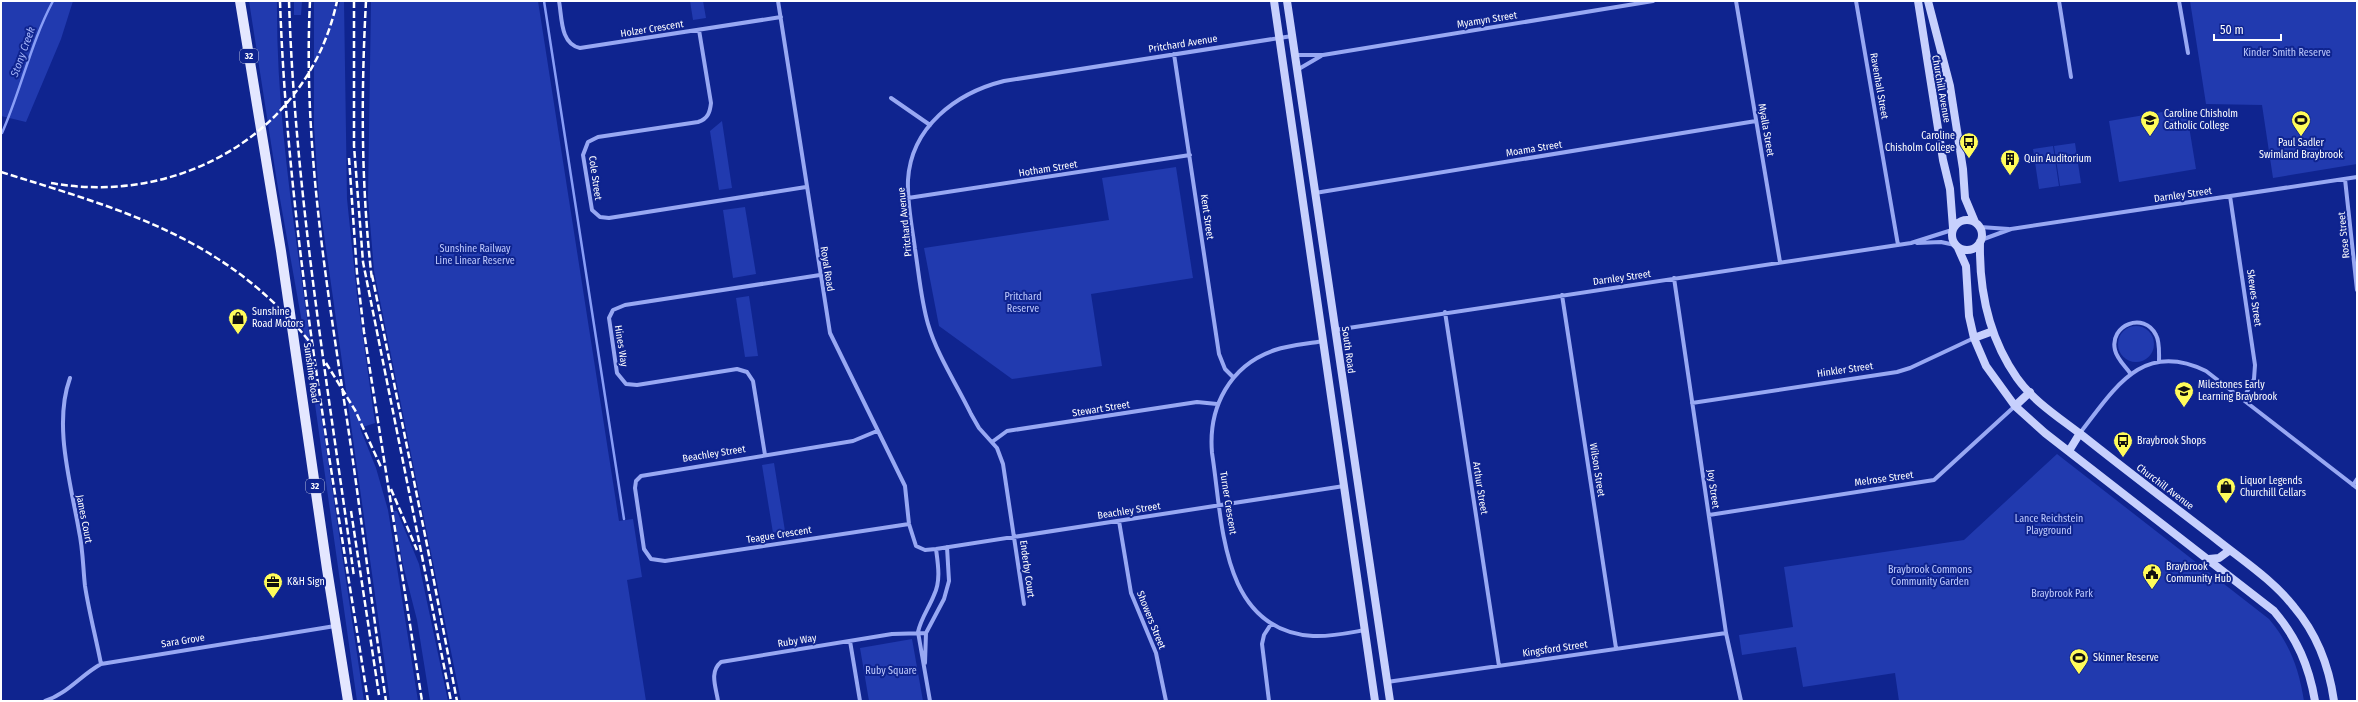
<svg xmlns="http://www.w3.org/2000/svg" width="2358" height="702" font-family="'Fira Sans Condensed',sans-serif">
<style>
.green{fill:#213aaf}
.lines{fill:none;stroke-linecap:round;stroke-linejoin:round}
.stream{stroke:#899ef7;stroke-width:2.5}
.street{stroke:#98a8f3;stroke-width:4}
.secondary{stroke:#c7d0fd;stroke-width:8}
.primary{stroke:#e4e7ff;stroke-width:10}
.rail{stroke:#fff;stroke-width:2.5;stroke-dasharray:7 3;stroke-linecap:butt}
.labels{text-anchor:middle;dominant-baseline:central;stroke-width:4;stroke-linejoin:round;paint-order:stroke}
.shield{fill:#0f248f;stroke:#b7bddd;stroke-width:1}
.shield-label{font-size:9px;font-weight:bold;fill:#fff}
.street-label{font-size:10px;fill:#fff;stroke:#0f248f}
.park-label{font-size:10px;fill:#c0cbfe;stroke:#0f248f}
.poi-label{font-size:10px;fill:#fff;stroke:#0f248f;text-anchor:start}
.water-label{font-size:11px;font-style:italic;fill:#a4b4fa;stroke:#0f248f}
</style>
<rect width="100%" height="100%" fill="#0f248f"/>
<path class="green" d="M1,1H73L61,39L26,122L1,116Z
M249,1H277C276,120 296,236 312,354C329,470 347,585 364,701H357L309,362L277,182Z
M294,1H302L301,15H294Z
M314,1H337L338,10L340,1H344L347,199L357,295L375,423L360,428L376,468L388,510L418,701H390L319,199L314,127Z
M371,1H538L619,521L633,519L642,577L627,580L646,701H461L374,271L368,198Z
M690,1H703L706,18L693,20Z
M2190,1H2357V164L2273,178L2262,105L2206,104Z
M2186,108L2196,169L2119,182L2109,121Z
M722,121L732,188L719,190L710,131Z
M2075,143L2081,183L2060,186L2054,146Z
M2053,146L2059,186L2039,189L2033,149Z
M1176,167L1193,278L1091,294L1102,366L1012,379L939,326L924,248L1109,220L1102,178Z
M745,207L756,274L733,278L723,210Z
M749,296L758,356L745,357L736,298Z
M2118 344a18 18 0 1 1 36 0a18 18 0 1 1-36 0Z
M2057,454L2269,619C2290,644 2299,669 2304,701H1899L1895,673L1803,687L1796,647L1742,655L1739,635L1793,627L1784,567L1964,540Z
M774,463L785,531L773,533L762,465Z
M393,511H397L419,564L448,701H430L417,620L403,565Z
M912,639L923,701H869L860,648Z"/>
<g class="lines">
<path class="stream" d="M544,1L624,519
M2,133C21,90 31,42 53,1"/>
<path class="street" d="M559,1C562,17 560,44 580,48L781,17
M778,1L830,333L905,486L909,524L916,546L925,550L936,549L1344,486
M1736,1L1780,262
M1856,1L1898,245
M2059,1L2071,77
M2179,1L2188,53
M699,30L711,103C710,112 708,119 698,122L598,137L588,142L583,155L592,210L600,217L609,218L806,187
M1174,54L1219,354L1225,369L1233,377
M1295,55H1323L1653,1
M1297,70L1321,56
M891,98L930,125
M2345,179L2357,290
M1315,193L1756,121
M2230,196L2255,365L2254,379L2243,399
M908,198L1190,155
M1980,227L2009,229
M1981,240L2011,229L2357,177
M1917,243L1941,242L1955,245
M1674,278L1726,633L1741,701
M1562,295L1616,648
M1445,312L1499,666
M1335,330L1911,243L1952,230
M1323,341C1307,344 1290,345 1275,350C1230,365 1208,407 1212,453C1223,522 1220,630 1313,636C1330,637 1348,633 1365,630
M2130,373C2125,366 2117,359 2115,350C2109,325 2144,311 2156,335C2160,342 2159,354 2159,362
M70,378C53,425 71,484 79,531C83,549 83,568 85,586C89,612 96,638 101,664
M1692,403L1897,372L1910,368L1974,338
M877,431L853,441L641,476L636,481L635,488L644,549L651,559L665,561L909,524
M2080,433C2115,388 2142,340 2206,371L2357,488
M992,442L1007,431L1197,402L1217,404
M765,455L753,381L747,372L737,369L637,385L626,384L617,373L609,318L613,310L625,305L820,275
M2353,485L2357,479
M1709,515L1934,480L2015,406
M1119,521L1131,593L1156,653L1166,701
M1024,604L1003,464L997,448L979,428L971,414C957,385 937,355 928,324C921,300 919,274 915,249C912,227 907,203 908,180C911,127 956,93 1004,81L1292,36
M850,641L860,701
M925,663L926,633L944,599L949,581L947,547
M1387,682L1726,633
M45,701C67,694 81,675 101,664L335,626
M718,701C716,687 709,672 721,662L892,634L926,633
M930,701L918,632C921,618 929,608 934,595C941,581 938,564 936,549
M1269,701L1262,644L1264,635L1271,624"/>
<path class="secondary" d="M1274,1L1375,701
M1287,1L1390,701
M1918,1L1943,160L1950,189L1953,228
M1928,1L1950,86L1963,169L1965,198L1975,222
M1952 235a15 15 0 1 1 30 0a15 15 0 1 1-30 0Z
M1980,242C1979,289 1989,338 2017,378C2034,402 2060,418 2083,436C2127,471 2172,505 2216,539C2242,560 2273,580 2294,607C2317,634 2329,666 2334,701
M1958,248L1966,266L1969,316L1974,338L1986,366L2015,406L2045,433L2274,611C2297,638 2309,666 2315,701
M1974,338L1993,331
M2015,406L2030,392
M2069,451L2080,433
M2209,559L2219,558L2230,550"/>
<path class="primary" d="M240,1L281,251L327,569L348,701"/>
<path class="rail" d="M280,1C288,236 332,469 368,701
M289,1C295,194 328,386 354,577
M310,1C303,142 326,281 347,420C361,514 372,607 386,701
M354,1V146L363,262L451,701
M366,1C361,95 361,187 372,280
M349,158L357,273L364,332L422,701
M1,172C126,211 228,238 313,346
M51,183C179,206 309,133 337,1
M372,275L427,545L457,701
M326,363L355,410L381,467
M391,489L417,550
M351,511L379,695"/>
</g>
<defs>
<symbol id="school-pin" viewBox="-11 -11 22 30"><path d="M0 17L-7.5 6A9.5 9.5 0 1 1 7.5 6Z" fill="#fffc5a" stroke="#0f248f"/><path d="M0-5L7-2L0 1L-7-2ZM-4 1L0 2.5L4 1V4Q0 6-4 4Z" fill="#111"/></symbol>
<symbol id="stadium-pin" viewBox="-11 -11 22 30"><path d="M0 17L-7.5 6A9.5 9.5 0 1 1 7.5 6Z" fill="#fffc5a" stroke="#0f248f"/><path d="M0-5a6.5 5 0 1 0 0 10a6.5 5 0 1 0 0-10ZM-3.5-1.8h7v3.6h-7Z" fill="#111"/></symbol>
<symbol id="bus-pin" viewBox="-11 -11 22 30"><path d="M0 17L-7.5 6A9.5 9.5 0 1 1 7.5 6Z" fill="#fffc5a" stroke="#0f248f"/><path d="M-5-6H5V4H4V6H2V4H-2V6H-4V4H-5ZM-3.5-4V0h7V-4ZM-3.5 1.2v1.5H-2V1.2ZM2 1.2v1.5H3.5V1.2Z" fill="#111"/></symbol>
<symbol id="building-pin" viewBox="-11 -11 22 30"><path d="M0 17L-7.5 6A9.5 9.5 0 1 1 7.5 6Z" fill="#fffc5a" stroke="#0f248f"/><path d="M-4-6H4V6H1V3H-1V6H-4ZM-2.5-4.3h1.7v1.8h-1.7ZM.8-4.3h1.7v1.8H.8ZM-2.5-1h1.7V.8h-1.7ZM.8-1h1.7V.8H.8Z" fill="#111"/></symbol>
<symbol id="shop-pin" viewBox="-11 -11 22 30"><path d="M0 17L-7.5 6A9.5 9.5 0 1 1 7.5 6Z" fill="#fffc5a" stroke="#0f248f"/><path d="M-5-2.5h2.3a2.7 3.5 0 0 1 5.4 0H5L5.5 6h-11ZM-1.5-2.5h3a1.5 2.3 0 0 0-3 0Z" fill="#111"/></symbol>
<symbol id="civic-pin" viewBox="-11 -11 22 30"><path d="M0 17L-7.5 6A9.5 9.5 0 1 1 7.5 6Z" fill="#fffc5a" stroke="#0f248f"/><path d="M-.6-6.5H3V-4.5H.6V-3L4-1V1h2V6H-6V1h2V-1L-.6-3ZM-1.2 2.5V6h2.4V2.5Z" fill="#111"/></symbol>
<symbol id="office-pin" viewBox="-11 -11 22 30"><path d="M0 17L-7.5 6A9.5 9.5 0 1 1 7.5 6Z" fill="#fffc5a" stroke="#0f248f"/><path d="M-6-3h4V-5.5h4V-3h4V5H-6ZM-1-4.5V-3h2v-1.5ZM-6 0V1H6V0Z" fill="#111"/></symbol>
</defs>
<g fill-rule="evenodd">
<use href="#school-pin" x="2139" y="109" width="22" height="30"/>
<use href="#stadium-pin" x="2290" y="109" width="22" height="30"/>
<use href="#bus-pin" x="1958" y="131" width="22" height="30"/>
<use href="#building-pin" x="1999" y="148" width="22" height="30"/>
<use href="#shop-pin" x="227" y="307" width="22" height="30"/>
<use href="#school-pin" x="2173" y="380" width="22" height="30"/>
<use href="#bus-pin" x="2112" y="430" width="22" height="30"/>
<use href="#shop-pin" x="2215" y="476" width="22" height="30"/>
<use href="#civic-pin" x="2141" y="562" width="22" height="30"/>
<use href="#office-pin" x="262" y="571" width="22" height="30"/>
<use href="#stadium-pin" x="2068" y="647" width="22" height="30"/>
</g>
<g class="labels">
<g class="shield">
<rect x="240" y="49" width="18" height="14" rx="3"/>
<rect x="306" y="479" width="18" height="14" rx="3"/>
</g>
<g class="shield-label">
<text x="249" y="56">32</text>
<text x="315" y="486">32</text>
</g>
<g class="street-label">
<text transform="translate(1487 20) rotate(-9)">Myamyn Street</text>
<text transform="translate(652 29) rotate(-9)">Holzer Crescent</text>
<text transform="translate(1183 44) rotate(-9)">Pritchard Avenue</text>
<text transform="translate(1879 86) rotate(80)">Ravenhall Street</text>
<text transform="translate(1941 89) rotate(80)">Churchill Avenue</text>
<text transform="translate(1766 130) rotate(80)">Myalla Street</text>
<text transform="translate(1534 149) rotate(-9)">Moama Street</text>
<text transform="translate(1048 169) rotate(-9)">Hotham Street</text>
<text transform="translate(595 178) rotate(82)">Cole Street</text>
<text transform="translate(2183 195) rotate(-8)">Darnley Street</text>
<text transform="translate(1207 217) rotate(82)">Kent Street</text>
<text transform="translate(905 222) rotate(-96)">Pritchard Avenue</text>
<text transform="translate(2344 235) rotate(-96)">Rose Street</text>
<text transform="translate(827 269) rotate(81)">Royal Road</text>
<text transform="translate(1622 278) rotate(-8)">Darnley Street</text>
<text transform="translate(2254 298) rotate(82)">Skewes Street</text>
<text transform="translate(621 346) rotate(81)">Hines Way</text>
<text transform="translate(1348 350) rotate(82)">South Road</text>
<text transform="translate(1845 370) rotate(-8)">Hinkler Street</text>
<text transform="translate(311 373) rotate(82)">Sunshine Road</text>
<text transform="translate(1101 409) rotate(-9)">Stewart Street</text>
<text transform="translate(714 454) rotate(-9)">Beachley Street</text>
<text transform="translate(1597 470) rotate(81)">Wilson Street</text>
<text transform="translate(1884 479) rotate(-8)">Melrose Street</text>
<text transform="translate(2165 487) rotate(37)">Churchill Avenue</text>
<text transform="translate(1480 488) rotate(81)">Arthur Street</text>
<text transform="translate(1713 489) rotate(82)">Joy Street</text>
<text transform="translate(1228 503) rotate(81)">Turner Crescent</text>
<text transform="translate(1129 511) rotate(-9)">Beachley Street</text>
<text transform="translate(84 519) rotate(79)">James Court</text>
<text transform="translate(779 535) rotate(-9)">Teague Crescent</text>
<text transform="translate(1027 569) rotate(82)">Enderby Court</text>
<text transform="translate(1151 620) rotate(68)">Showers Street</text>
<text transform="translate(183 641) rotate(-9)">Sara Grove</text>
<text transform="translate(797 641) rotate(-9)">Ruby Way</text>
<text transform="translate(1555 649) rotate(-8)">Kingsford Street</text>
</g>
<g class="park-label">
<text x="2287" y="53">Kinder Smith Reserve</text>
<text x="475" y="249">Sunshine Railway<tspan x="475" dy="12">Line Linear Reserve</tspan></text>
<text x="1023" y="297">Pritchard<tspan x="1023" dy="12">Reserve</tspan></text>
<text x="2049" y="519">Lance Reichstein<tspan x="2049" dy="12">Playground</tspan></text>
<text x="1930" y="570">Braybrook Commons<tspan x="1930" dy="12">Community Garden</tspan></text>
<text x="2062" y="594">Braybrook Park</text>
<text x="891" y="671">Ruby Square</text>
</g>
<g class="poi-label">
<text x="2164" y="114">Caroline Chisholm<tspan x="2164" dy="12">Catholic College</tspan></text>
<text x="1955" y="136" text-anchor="end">Caroline<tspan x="1955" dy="12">Chisholm College</tspan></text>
<text x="2301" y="143" text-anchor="middle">Paul Sadler<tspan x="2301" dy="12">Swimland Braybrook</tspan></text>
<text x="2024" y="159">Quin Auditorium</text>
<text x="252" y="312">Sunshine<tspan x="252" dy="12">Road Motors</tspan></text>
<text x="2198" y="385">Milestones Early<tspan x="2198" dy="12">Learning Braybrook</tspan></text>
<text x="2137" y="441">Braybrook Shops</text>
<text x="2240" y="481">Liquor Legends<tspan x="2240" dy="12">Churchill Cellars</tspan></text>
<text x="2166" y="567">Braybrook<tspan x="2166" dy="12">Community Hub</tspan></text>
<text x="287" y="582">K&amp;H Sign</text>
<text x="2093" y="658">Skinner Reserve</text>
</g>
<g class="water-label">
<text transform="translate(23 52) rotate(-70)">Stony Creek</text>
</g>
</g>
<rect width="2358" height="702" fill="none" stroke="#ffffff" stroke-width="4"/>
<path d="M2214 34v6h67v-6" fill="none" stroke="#ffffff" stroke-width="2"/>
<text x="2220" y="34" font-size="12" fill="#ffffff" stroke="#0f248f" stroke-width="3" paint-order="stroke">50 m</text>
</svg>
